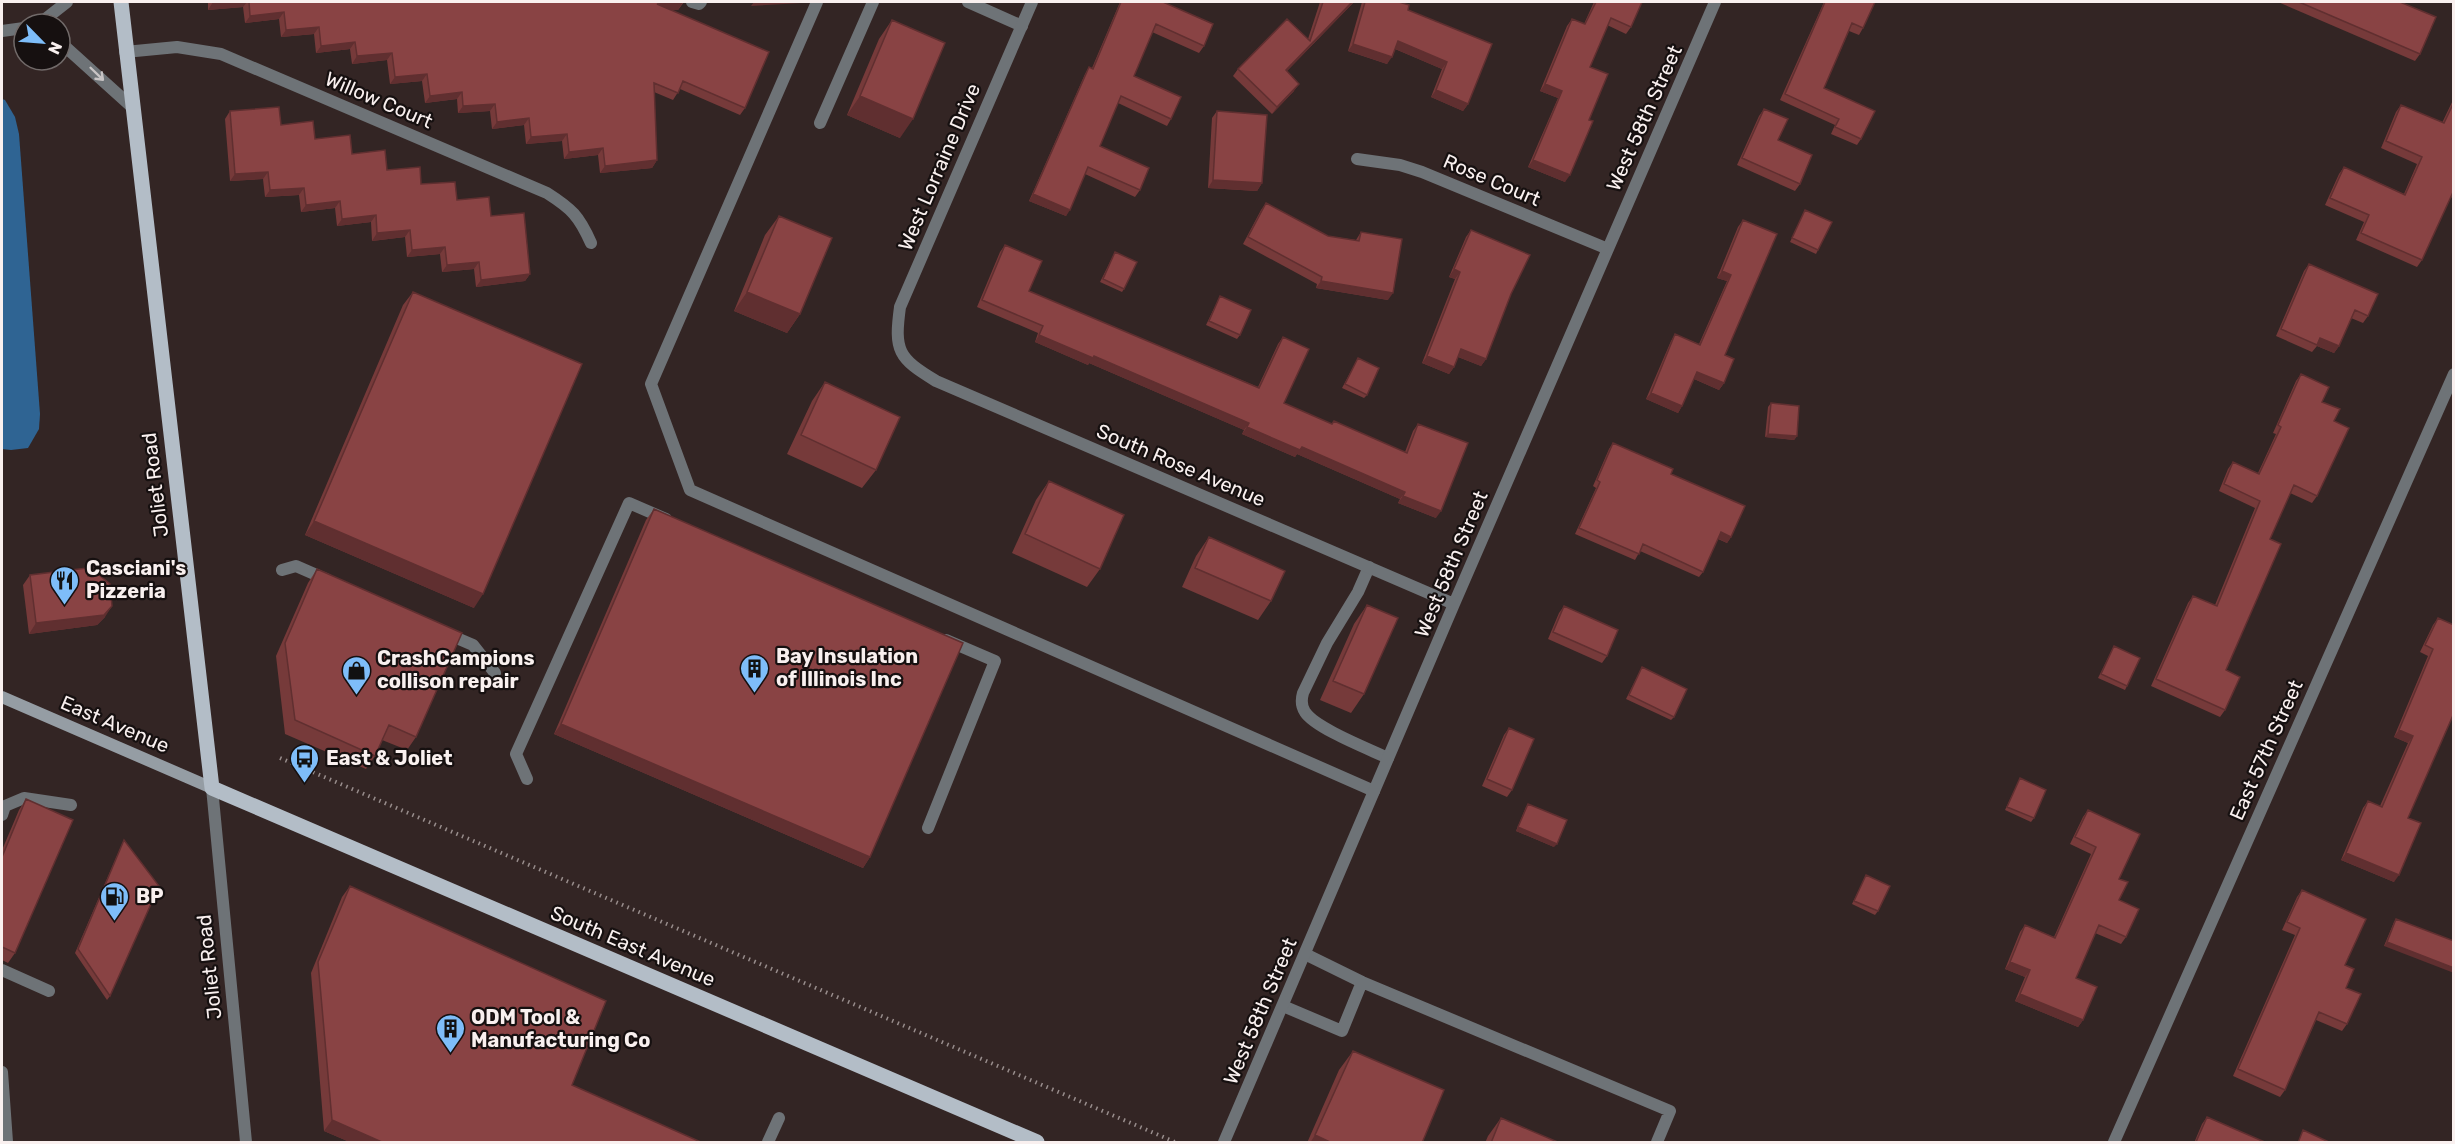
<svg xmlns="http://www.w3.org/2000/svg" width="2455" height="1144" font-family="Rubik,sans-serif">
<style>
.water{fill:#2f6493}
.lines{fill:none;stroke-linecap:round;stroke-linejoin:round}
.path{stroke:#988d8c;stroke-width:4;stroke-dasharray:1.5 4.5;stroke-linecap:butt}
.lane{stroke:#6e7377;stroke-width:12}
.street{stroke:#6e7377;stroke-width:12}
.secondary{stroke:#959da4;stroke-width:12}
.primary{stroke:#b3bdc7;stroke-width:15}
.wall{fill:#763a3a}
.shaded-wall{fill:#602f30}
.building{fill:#894344;stroke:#602f30;stroke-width:1.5}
.oneway{stroke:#c8c4c5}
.labels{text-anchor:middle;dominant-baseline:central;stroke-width:4.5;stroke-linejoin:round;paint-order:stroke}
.street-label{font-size:20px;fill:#f9f0ef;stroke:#161010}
.poi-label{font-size:20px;font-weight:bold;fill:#f9f0ef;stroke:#161010;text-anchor:start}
</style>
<rect width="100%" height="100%" fill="#332524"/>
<path class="water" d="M2,99L5,100L15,117L19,134L40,414L39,429L28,448L11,450L2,449Z"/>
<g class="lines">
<path class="path" d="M280,758L1175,1142"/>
<path class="lane" d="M817,2L651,384L690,490L1374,791
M968,2L1022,26
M39,24L67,2
M2,31L24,28
M60,42L132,107
M820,123L873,2
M1369,567L1358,592L1327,643L1303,693C1301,700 1301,706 1305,712C1315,728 1369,749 1388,758
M282,570L296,566L328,580
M445,633L473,645L495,673
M527,779L516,754L629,503L666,519
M2,815L5,806L24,798L71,805
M928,828L995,661L946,640
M1305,954L1362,982
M2,970L49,991
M1283,1006L1342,1031L1362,982L1670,1111L1657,1142
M2,1072L7,1142
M768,1142L779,1118"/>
<path class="street" d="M692,2L699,4L701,2
M1032,2L900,307C894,351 898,358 936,381L1454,604
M125,52L177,47L221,54L547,193C572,209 579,216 591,243
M1357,159L1400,165L1422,172L1608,249
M212,788L246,1142
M1224,1142L1454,604L1715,2
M2114,1142L2454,374"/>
<path class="secondary" d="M2,697L212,788"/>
<path class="primary" d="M121,2L212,788L1037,1142"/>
</g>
<path class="wall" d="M208,2H684L678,10H671L745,108L740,115L680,89L673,100L654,92L657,160L652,168L600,173L598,155L564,159L562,141L526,144L524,125L492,129L490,111L458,113L457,99L425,103L422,81L390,84L387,60L352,64L350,49L316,53L314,34L281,37L279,19L245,23L243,7L208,10Z
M1120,2H1163L1204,46L1199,53L1152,32L1134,76L1171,119L1167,126L1118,103L1100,146L1140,190L1135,197L1085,174L1066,216L1029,201L1085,74L1089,67L1092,68Z
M1320,2H1354L1287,71L1294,91L1272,114L1233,76L1238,69L1308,39Z
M1362,2H1399L1408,10L1492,44L1468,104L1463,111L1431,97L1442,69L1395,49L1387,64L1348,51Z
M1594,2H1642L1631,27L1626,34L1607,25L1590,67L1589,120L1565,182L1528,167L1558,98L1540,91L1567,26L1572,19L1584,24Z
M1824,2H1875L1863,28L1859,35L1849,31L1824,88L1861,139L1857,145L1831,134L1835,125L1780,100Z
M2278,2H2400L2420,54L2415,61Z
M892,20L900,138L847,115L879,39Z
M2454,98V194L2451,198L2450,197L2422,260L2417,267L2356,240L2364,222L2325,205L2339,174L2344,167L2404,194L2417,164L2381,148L2396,112L2401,105L2442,123Z
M1764,109L1778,140L1800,184L1795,191L1737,165L1759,116Z
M230,111L281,125L352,154L387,170L421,184L491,216L530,274L525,281L476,287L474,269L442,272L440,254L407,257L405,237L372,241L371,222L337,226L335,208L301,212L299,195L265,197L263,179L230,181L225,119Z
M1217,111L1262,183L1257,191L1208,188L1212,118Z
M1266,203L1328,236L1356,240L1361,232L1388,300L1316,288L1317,284L1243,244L1261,210Z
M1805,210L1818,250L1816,254L1790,242Z
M779,216L800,314L787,333L734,311L765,235Z
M1743,220L1725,355L1724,383L1719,390L1694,379L1682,406L1678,413L1646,399L1671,341L1675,334L1699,344L1727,281L1717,278L1738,227Z
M1471,230L1511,294L1486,359L1481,366L1458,357L1454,367L1449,374L1422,363L1455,279L1449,277L1466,237Z
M1005,245L1029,291L1258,387L1278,344L1283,337L1284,403L1332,424L1334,421L1405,452L1413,431L1418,424L1436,518L1398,503L1400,499L1297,454L1295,457L1242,434L1244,430L1089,363L1088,365L1035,342L1038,333L977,307L1000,252Z
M1115,252L1124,289L1122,292L1100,282Z
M2309,264L2368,316L2363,323L2351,318L2339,346L2334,353L2317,346L2312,352L2276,336L2304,271Z
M413,292L474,608L305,535L403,305Z
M1220,296L1240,335L1237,339L1206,325Z
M1358,358L1367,395L1364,398L1342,388Z
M2301,374L2322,402L2334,421L2317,496L2312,503L2290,493L2270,539L2226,670L2225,710L2220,717L2151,686L2188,603L2193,596L2215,605L2255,508L2219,491L2228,469L2233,462L2258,473L2276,434L2273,433L2296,381Z
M825,382L876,470L862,488L787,454L812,401Z
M1771,403L1797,436L1794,440L1765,437L1768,407Z
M1613,443L1671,474L1731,537L1727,543L1718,539L1703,572L1699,577L1640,551L1635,560L1575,534L1596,488L1593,486L1609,449Z
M1049,481L1100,569L1087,587L1012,553L1036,500Z
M654,509L870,857L863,868L554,734L646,520Z
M1209,537L1271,601L1258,620L1182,587L1196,556Z
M317,569L416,737L407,750L382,740L375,756L366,769L285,734L276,656L308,583Z
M30,575L88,576L105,617L97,625L29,634L23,585Z
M1367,605L1364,694L1351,713L1320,700L1354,624Z
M1564,606L1607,656L1602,663L1548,639L1559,613Z
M2438,618L2408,818L2394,882L2341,860L2363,808L2368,801L2380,806L2408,743L2394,737L2428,656L2420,652L2433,625Z
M2114,646L2127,686L2125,690L2098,678Z
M1642,667L1674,717L1671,720L1626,699Z
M1509,728L1512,790L1507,797L1482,786L1504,735Z
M2020,778L2034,818L2031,822L2005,810Z
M26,799L15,953L8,963L2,960V850L19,810Z
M1528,804L1554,847L1516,831L1526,807Z
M2088,810L2119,879V900L2126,937L2121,944L2095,933L2076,978L2083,1020L2078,1027L2015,1001L2025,977L2005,969L2020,932L2025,925L2054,937L2091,854L2070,844L2083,817Z
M124,840L110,996L107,1000L75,953L122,844Z
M1866,875L1878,911L1875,915L1852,904Z
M350,886L572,1085L703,1143H352L324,1131L311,973L342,897Z
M2302,890L2345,965L2347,1024L2342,1031L2316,1020L2285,1090L2280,1097L2233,1076L2295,935L2282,930L2297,897Z
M2396,919L2454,941L2384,946L2394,922Z
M1353,1051L1422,1143H1307L1339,1070Z
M2207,1117L2267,1143H2194L2202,1124Z
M1501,1118L1560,1143H1485L1488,1136Z"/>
<path class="shaded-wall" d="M213,2H247L243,7L208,10Z
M683,2L678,10L652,11L657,4Z
M754,2H803L802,3L751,6Z
M1352,2H1354L1281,77L1286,70Z
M284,12L279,19L245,23L250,16Z
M319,27L314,34L281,37L286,30Z
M1398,41L1447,62L1442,69L1393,48Z
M355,42L350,49L316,53L321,46Z
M1353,44L1392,57L1387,64L1348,51Z
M392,53L387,60L352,64L357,56Z
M427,74L422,81L390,84L395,77Z
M1299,84L1294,91L1272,114L1277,107Z
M1545,84L1562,91L1558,98L1540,91Z
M1436,90L1468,104L1463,111L1431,97Z
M462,92L457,99L425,103L430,96Z
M860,96L913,119L900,138L847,115Z
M495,104L490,111L458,113L463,106Z
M529,118L524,125L492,129L497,122Z
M567,134L562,141L526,144L531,137Z
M603,148L598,155L564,159L569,152Z
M657,160L652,168L600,173L605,166Z
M1533,160L1570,175L1565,182L1528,167Z
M268,172L263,179L230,181L235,174Z
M1213,180L1262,183L1257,191L1208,188Z
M304,188L299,195L265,197L270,190Z
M1033,194L1070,210L1066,216L1029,201Z
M340,201L335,208L301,212L306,205Z
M376,215L371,222L337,226L342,219Z
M410,230L405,237L372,241L377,233Z
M445,247L440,254L407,257L412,250Z
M479,262L474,269L442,272L447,265Z
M1454,269L1460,272L1455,279L1449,277Z
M1722,271L1731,275L1727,281L1717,278Z
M530,274L525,281L476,287L481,280Z
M1321,281L1393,293L1388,300L1316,288Z
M747,292L800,314L787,333L734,311Z
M1039,335L1094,356L1249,423L1244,430L1089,363L1088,365L1035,342Z
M2320,338L2339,346L2334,353L2317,346Z
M1461,349L1486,359L1481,366L1456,356Z
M1427,356L1454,367L1449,374L1422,363Z
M1697,372L1724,383L1719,390L1692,378Z
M1651,393L1682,406L1678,413L1646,399Z
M1247,427L1302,447L1405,492L1400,499L1297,454L1295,457L1242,434Z
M1768,434L1797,436L1794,440L1765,437Z
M1403,496L1441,511L1436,518L1398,503Z
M314,521L483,594L474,608L305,535Z
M1721,532L1731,537L1727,543L1717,538Z
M112,606L105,617L97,625L29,634L36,623Z
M561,724L870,857L863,868L554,734Z
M2399,730L2413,736L2408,743L2394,737Z
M1518,827L1557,844L1554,847L1516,831Z
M2346,853L2399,875L2394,882L2341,860Z
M2387,942L2454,968V973L2384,946Z
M2010,962L2030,970L2025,977L2005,969Z
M2020,994L2083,1020L2078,1027L2015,1001Z
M332,1120L384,1143H352L324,1131Z
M1315,1135L1332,1143H1310Z"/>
<path class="building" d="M249,2H684H683L657,4L769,52L745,108L683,81L678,93L654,83L657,160L605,166L603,148L569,152L567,134L531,137L529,118L497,122L495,104L463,106L462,92L430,96L427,74L395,77L392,53L357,56L355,42L321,46L319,27L286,30L284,12L250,16Z
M1121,2H1163L1213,24L1204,46L1156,24L1134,76L1181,97L1171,119L1121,96L1100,146L1149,168L1140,190L1088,167L1070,210L1033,194L1089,67L1093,69Z
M1323,2H1352L1286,70L1299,84L1277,107L1238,69L1287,19L1310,41Z
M1365,2H1399L1409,5L1408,10L1492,44L1468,104L1436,90L1447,62L1398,41L1392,57L1353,44Z
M1596,2H1642L1631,27L1611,18L1590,67L1608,74L1589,120L1593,121L1570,175L1533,160L1562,91L1545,84L1572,19L1585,24Z
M1825,2H1875L1863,28L1852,23L1824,88L1875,111L1861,139L1835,127L1839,119L1785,94Z
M2299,2H2400L2436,17L2420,54Z
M892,20L945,43L913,119L860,96Z
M2454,102V190L2422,260L2361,233L2369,215L2330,198L2344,167L2405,195L2422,157L2386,141L2401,105L2444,123Z
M279,107L281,125L313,121L315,139L350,135L352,154L385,150L387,170L420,167L421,184L455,182L457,200L489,197L491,216L524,213L530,274L481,280L479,262L447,265L445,247L412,250L410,230L377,233L376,215L342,219L340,201L306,205L304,188L270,190L268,172L235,174L230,111Z
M1764,109L1788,119L1778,140L1812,155L1800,184L1742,158Z
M1217,111L1267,115L1262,183L1213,180Z
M1266,203L1328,236L1359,241L1361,232L1402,239L1393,293L1321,281L1322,277L1248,237Z
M1805,210L1832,222L1818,250L1792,238Z
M779,216L832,238L800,314L747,292Z
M1743,220L1777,234L1725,355L1734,359L1724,383L1697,372L1682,406L1651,393L1675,334L1700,345L1731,275L1722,271Z
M1471,230L1530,255L1511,294L1486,359L1461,349L1454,367L1427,356L1460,272L1454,269Z
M1005,245L1042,261L1029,291L1259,388L1283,337L1309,349L1284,403L1332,424L1334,421L1407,453L1418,424L1468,443L1441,511L1403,496L1405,492L1302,447L1300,450L1247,427L1249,423L1094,356L1093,358L1039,335L1043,326L982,300Z
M1115,252L1137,262L1124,289L1103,279Z
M2309,264L2378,294L2368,316L2355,310L2339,346L2320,338L2317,345L2281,329Z
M413,292L582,364L483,594L314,521Z
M1220,296L1251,310L1240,335L1209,321Z
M1358,358L1379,368L1367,395L1345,384Z
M2301,374L2329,387L2322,402L2340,409L2334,421L2349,428L2317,496L2294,485L2270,539L2281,544L2226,670L2240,677L2225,710L2156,679L2193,596L2217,606L2260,501L2224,484L2233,462L2259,474L2281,427L2278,425Z
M825,382L900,417L876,470L801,435Z
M1771,403L1799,406L1797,436L1768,434Z
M1613,443L1673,469L1671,474L1745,506L1731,537L1721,532L1703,572L1643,544L1639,554L1579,528L1600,482L1597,480Z
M1049,481L1124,515L1100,569L1025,534Z
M654,509L963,643L870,857L561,724Z
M1209,537L1285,571L1271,601L1195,568Z
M87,568L88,576L99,575L110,584L112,606L104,615L36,623L30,575Z
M317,569L462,633L416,737L389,725L375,756L295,720L285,643Z
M1367,605L1398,618L1364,694L1333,681Z
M1564,606L1618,630L1607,656L1553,632Z
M2438,618L2454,625V713L2408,818L2421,823L2399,875L2346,853L2368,801L2382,807L2413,736L2399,730L2433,649L2425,645Z
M2114,646L2140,658L2127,686L2101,674Z
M1642,667L1687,689L1674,717L1629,695Z
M1509,728L1534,739L1512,790L1487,779Z
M2020,778L2046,790L2034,818L2007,807Z
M26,799L73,820L15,953L2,947V857Z
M1528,804L1567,820L1557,844L1518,827Z
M2088,810L2140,834L2119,879L2128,882L2119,900L2139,909L2126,937L2099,925L2076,978L2097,987L2083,1020L2020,994L2030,970L2010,962L2025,925L2055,938L2096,847L2075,837Z
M124,840L159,886L110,996L78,949Z
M1866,875L1890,886L1878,911L1854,901Z
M350,886L606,1001L572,1085L703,1143H384L332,1120L318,962Z
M2302,890L2366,919L2345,965L2354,969L2346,988L2361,994L2347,1024L2319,1012L2285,1090L2238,1069L2300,928L2287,922Z
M2396,919L2454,941V968L2387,942Z
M1353,1051L1444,1090L1422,1143H1332L1315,1135Z
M2207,1117L2267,1143H2198L2196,1142Z
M1501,1118L1560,1143H1491Z
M2303,1130L2331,1143H2298Z"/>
<defs><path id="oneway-shaft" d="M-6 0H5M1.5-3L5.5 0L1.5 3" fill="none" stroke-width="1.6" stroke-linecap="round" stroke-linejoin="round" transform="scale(1.5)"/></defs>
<use class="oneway" href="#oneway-shaft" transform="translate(97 74) rotate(44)"/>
<defs>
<symbol id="restaurant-pin" viewBox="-11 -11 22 30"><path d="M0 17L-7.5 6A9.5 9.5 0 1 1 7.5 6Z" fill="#7ebdf9" stroke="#161010"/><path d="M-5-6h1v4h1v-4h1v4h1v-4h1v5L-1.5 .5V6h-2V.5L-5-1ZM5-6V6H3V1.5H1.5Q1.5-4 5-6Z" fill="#111"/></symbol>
<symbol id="building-pin" viewBox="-11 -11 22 30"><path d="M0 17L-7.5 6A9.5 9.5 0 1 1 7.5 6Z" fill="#7ebdf9" stroke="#161010"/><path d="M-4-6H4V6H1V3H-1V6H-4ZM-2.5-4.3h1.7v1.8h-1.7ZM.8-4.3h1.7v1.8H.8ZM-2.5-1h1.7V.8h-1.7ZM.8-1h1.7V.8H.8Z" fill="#111"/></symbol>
<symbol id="shop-pin" viewBox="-11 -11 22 30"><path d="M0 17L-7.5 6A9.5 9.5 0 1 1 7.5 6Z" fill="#7ebdf9" stroke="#161010"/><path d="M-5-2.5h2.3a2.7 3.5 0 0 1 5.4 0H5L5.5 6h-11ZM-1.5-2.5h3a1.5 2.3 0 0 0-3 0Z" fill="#111"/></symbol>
<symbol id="bus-pin" viewBox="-11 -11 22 30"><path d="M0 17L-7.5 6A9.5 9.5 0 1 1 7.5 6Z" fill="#7ebdf9" stroke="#161010"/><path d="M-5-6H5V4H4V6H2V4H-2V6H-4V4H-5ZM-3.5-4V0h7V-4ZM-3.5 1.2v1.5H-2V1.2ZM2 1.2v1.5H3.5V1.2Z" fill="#111"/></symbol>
<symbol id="fuel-pin" viewBox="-11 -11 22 30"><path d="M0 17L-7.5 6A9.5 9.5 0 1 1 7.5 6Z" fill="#7ebdf9" stroke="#161010"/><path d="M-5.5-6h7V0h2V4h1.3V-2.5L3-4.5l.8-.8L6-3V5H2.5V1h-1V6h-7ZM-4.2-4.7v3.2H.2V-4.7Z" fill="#111"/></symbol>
</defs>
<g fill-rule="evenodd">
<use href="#restaurant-pin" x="48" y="564" width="33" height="45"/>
<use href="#building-pin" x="738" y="652" width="33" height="45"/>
<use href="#shop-pin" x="340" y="654" width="33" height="45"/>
<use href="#bus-pin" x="288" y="742" width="33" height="45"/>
<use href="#fuel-pin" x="98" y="880" width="33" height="45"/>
<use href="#building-pin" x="434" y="1012" width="33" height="45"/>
</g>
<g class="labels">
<g class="street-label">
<text transform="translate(379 100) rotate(23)">Willow Court</text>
<text transform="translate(1644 118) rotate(-66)">West 58th Street</text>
<text transform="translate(939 167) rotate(-67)">West Lorraine Drive</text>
<text transform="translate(1492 180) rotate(23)">Rose Court</text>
<text transform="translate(1181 465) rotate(23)">South Rose Avenue</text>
<text transform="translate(155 485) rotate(-97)">Joliet Road</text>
<text transform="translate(1451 564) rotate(-67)">West 58th Street</text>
<text transform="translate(115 724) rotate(23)">East Avenue</text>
<text transform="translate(2266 750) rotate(-66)">East 57th Street</text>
<text transform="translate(633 946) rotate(23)">South East Avenue</text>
<text transform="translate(209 967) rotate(-96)">Joliet Road</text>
<text transform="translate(1260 1011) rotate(-67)">West 58th Street</text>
</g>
<g class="poi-label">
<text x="86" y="568">Casciani's<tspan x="86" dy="23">Pizzeria</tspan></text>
<text x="776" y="656">Bay Insulation<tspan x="776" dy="23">of Illinois Inc</tspan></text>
<text x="377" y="658">CrashCampions<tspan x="377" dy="23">collison repair</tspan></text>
<text x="326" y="758">East &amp; Joliet</text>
<text x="136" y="896">BP</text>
<text x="471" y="1017">ODM Tool &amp;<tspan x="471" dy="23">Manufacturing Co</tspan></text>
</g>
</g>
<rect width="2455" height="1144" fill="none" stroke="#f9f0ef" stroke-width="6"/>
<g transform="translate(42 42) rotate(115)"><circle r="28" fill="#161010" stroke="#716a69" stroke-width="1.5"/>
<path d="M0-4.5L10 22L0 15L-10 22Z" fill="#7ebdf9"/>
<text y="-9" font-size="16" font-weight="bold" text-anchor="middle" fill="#f9f0ef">N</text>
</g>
</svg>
